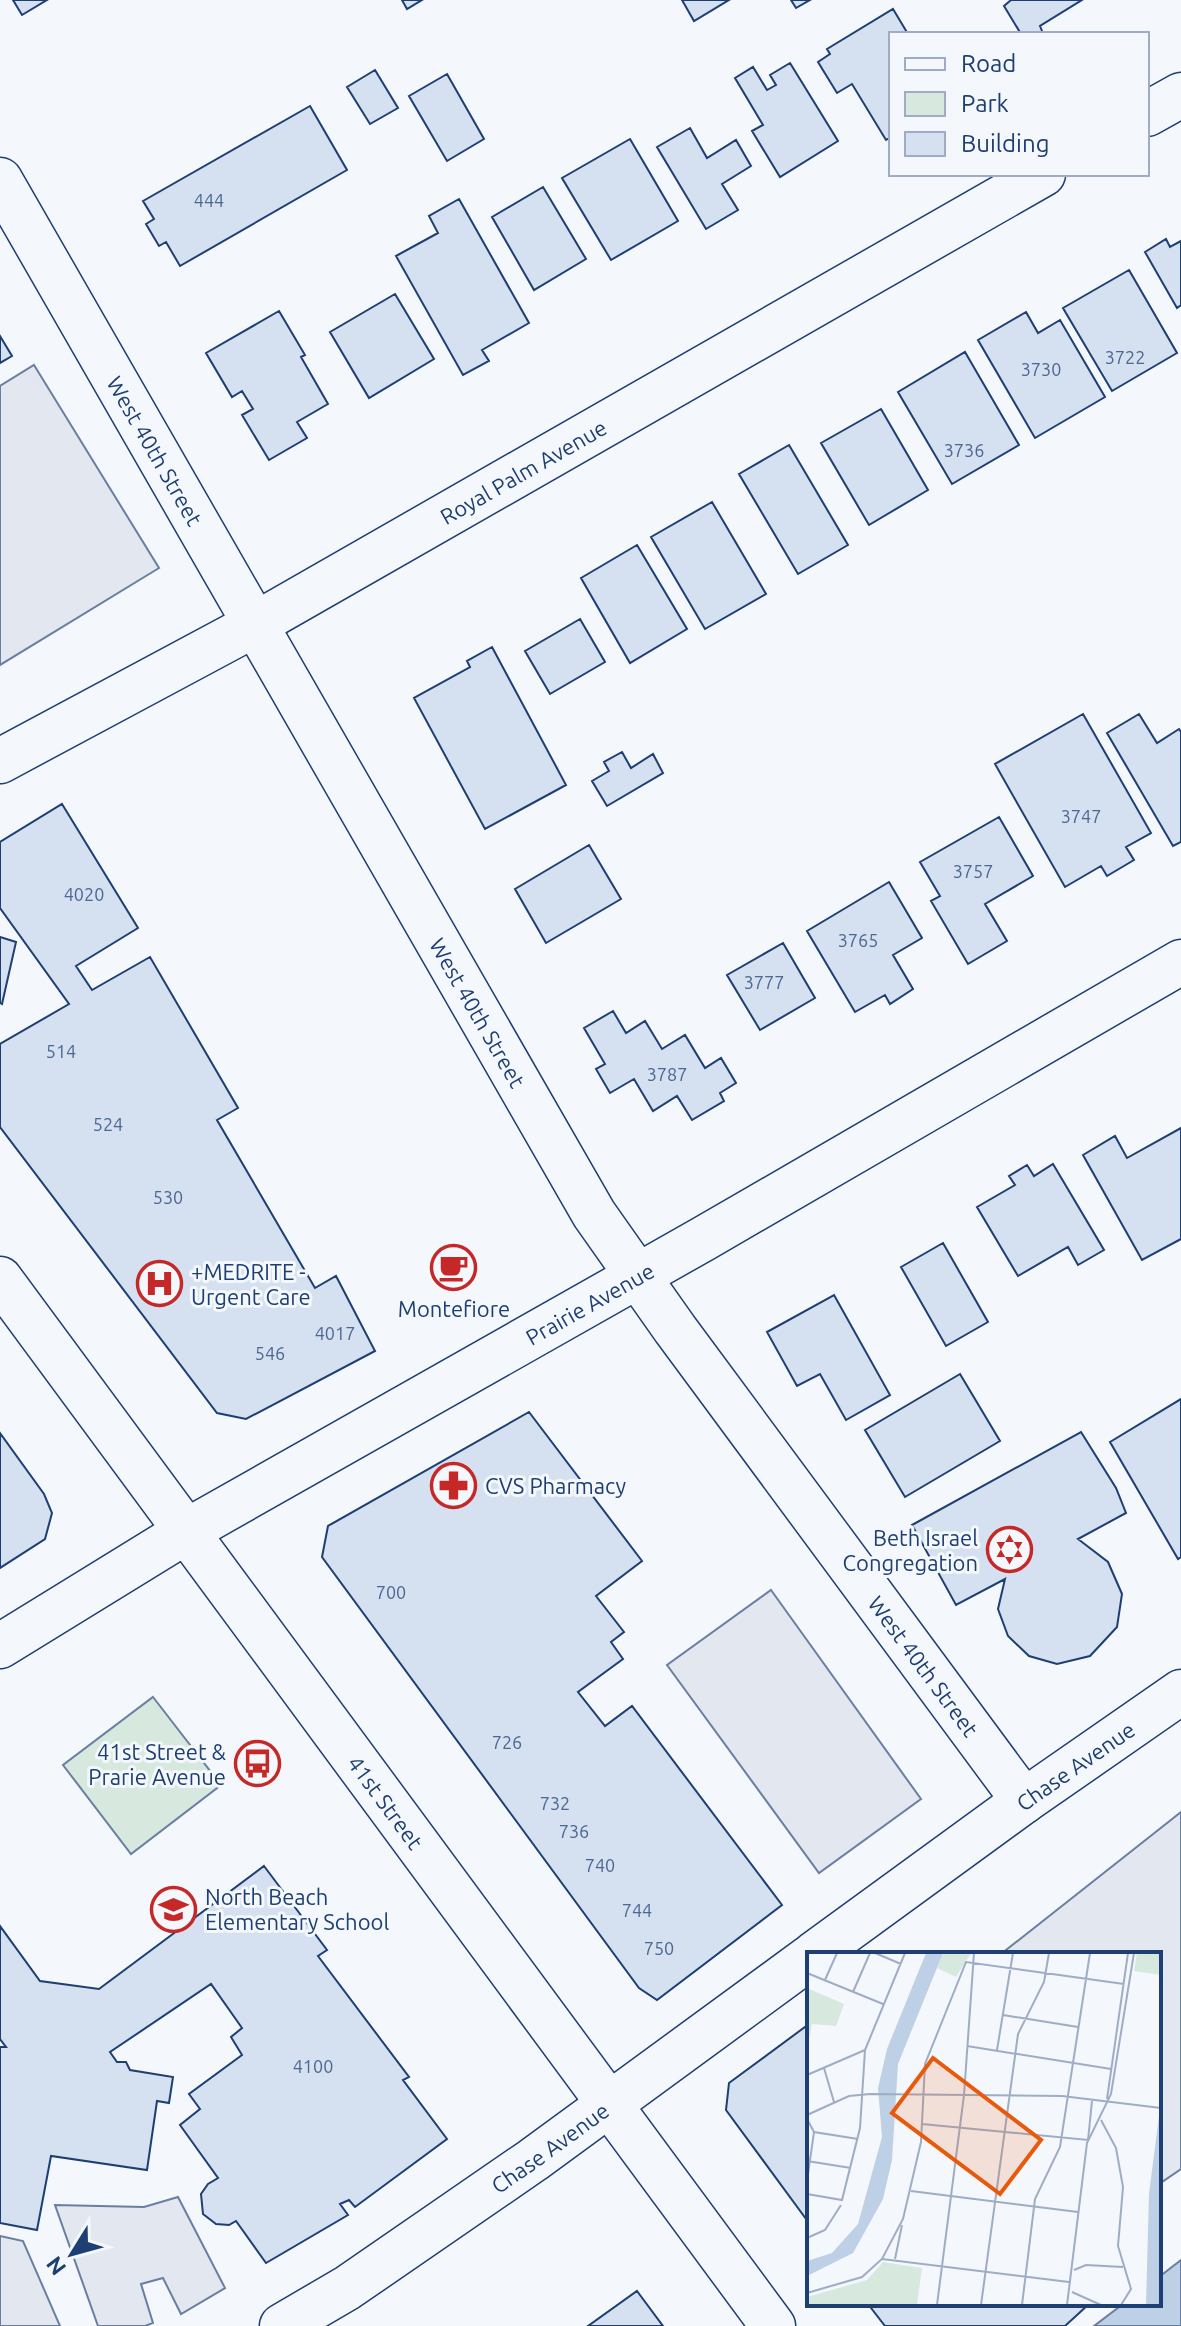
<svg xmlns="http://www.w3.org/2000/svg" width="1181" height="2326" font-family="Ubuntu,sans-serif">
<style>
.green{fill:#d7e8df;stroke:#687fa3;stroke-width:2}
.parking{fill:#e3e8f0;stroke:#687fa3;stroke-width:2}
.water{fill:#bed0e5;stroke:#687fa3;stroke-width:2}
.building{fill:#d5e0f0;stroke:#1d3f73;stroke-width:2}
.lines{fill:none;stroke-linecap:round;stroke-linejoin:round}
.minor-casing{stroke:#1d3f73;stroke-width:47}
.major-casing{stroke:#1d3f73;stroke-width:47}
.minor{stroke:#f4f7fb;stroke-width:44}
.major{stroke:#f4f7fb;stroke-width:44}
.labels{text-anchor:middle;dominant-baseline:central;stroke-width:6;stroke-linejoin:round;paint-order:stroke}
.number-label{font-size:18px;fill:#4b6792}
.street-label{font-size:22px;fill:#1d3f73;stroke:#f4f7fb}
.poi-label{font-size:22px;fill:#1d3f73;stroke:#f4f7fb;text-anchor:start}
.inset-road{fill:none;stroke:#9eadc5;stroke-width:2}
.view{fill:#e8590c;fill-opacity:0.15;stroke:#e8590c;stroke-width:4}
.inset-edge{fill:none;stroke:#1d3f73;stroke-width:4}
</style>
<rect width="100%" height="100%" fill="#f4f7fb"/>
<path class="green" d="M153,1697L221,1785L131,1854L63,1765Z"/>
<path class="parking" d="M34,365L159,568L0,665V386Z
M771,1590L921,1799L819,1873L667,1665Z
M1181,1812V2169L1159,2184V1954H1001Z
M178,2197L225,2288L181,2314L163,2278L141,2284L153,2323L145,2326H98L55,2205L144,2207Z
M0,2236L23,2241L60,2326H0Z"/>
<path class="water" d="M1181,2260V2326H1094L1123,2304H1159V2277Z"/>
<path class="building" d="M13,0H47L22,15Z
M402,0H422L407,9Z
M682,0H729L694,21Z
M791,0H810L796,8Z
M1011,0H1082L1040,26L1042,31L1037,34H1021L1004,6Z
M893,9L908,34H891V137L886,140L852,84L837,93L818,62L830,54L827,49Z
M790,63L838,141L780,177L752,131L763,125L735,78L753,67L767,90L776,85L770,75Z
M375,70L398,108L370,124L347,87Z
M447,74L484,139L447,161L409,96Z
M310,106L347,170L180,266L166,242L159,246L146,224L154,219L143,201Z
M690,128L707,158L736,140L751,166L722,184L738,210L706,229L657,147Z
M630,139L678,221L611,260L562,178Z
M543,187L586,259L534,290L492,217Z
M459,199L529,323L482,350L489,361L463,375L396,256L438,233L429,216Z
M1166,239L1170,247L1181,241V305L1177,308L1145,252Z
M1129,270L1177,353L1112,391L1063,308Z
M395,294L434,359L369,398L330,332Z
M279,311L305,355L301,357L328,404L297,422L307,438L269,460L242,415L253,409L242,391L232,397L206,353Z
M1026,312L1038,333L1060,320L1105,397L1035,438L978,340Z
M0,336L12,356L0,363Z
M965,352L1019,445L952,484L898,392Z
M881,409L928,490L869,525L821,443Z
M789,445L848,545L798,574L739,474Z
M712,502L766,594L705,629L651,537Z
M637,545L687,629L630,663L581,578Z
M580,619L605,662L550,694L525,651Z
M492,647L566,785L485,829L414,698L470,667L467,661Z
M1083,714L1151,833L1126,847L1134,860L1107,876L1101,866L1065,887L995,764Z
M1139,714L1157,743L1179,729L1181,732V842L1173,846L1107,733Z
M622,752L631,768L653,754L663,773L607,806L592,781L609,771L604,762Z
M62,804L138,928L76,966L92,990L150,957L238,1108L217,1120L315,1288L336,1276L375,1351L246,1419L217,1413L0,1127V1044L69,1004L0,908V842Z
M999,817L1033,876L985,904L1007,941L968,964L931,901L940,896L920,862Z
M589,845L621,899L546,943L515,889Z
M889,882L922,938L893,955L913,989L890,1004L885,995L855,1012L807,931Z
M0,937L16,942L2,1004L0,1003Z
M783,943L815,998L760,1030L727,975Z
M613,1011L626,1033L645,1021L662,1049L685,1035L705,1068L721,1058L736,1083L720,1093L724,1101L692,1120L677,1096L653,1111L634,1079L610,1093L596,1069L605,1064L584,1028Z
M1181,1128V1239L1142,1260L1083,1155L1115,1136L1127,1158Z
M1053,1164L1104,1250L1078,1265L1068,1247L1018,1276L977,1207L1015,1185L1009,1176L1027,1165L1034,1176Z
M943,1243L988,1322L946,1346L901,1267Z
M834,1295L890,1395L846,1420L820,1374L797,1386L767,1332Z
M960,1374L1000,1441L905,1497L865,1430Z
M1181,1399V1557L1178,1559L1110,1442Z
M529,1412L642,1561L596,1596L624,1632L611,1642L623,1659L578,1692L605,1726L632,1706L782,1905L657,2000L639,1988L322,1557L328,1526Z
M1081,1432L1116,1488L1126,1513L1078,1539L1108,1562L1122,1594L1117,1627L1090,1656L1057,1664L1029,1656L1008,1636L998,1609L1005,1579L956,1605L912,1525Z
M0,1433L44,1494L52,1513L45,1539L0,1568Z
M264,1866L327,1950L318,1956L409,2077L403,2080L447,2139L355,2207L349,2200L340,2204L348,2215L266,2263L236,2221L229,2225L216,2224L203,2214L201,2194L208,2184L218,2178L180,2125L200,2109L189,2094L242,2055L231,2037L242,2028L211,1984L110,2052L117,2062H126L130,2070L173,2077L169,2103L157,2101L147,2170L51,2156L37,2230L0,2223V2047H6L0,2039V1926L40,1981L99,1989Z
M809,2024V2223L726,2110L729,2083Z
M637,2291L663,2326H588Z
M868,2304H1089L1065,2326H885Z"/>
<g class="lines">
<defs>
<g id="minor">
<path d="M1147,114L1181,95"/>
<path id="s1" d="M0,180L594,1214L675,1329L1024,1801"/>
<path id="s2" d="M0,761L254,625L1043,174"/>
<path id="s3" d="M0,1646L187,1531L703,1239L1181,962"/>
<path id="s4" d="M814,1954L1024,1801L1181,1692"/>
<path id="s5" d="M282,2326L347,2288L533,2160L809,1958"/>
</g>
<g id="major">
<path id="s6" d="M0,1279L773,2326"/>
</g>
</defs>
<use href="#minor" class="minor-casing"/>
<use href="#major" class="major-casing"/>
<use href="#minor" class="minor"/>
<use href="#major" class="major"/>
</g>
<defs>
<symbol id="cafe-ring" viewBox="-11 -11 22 22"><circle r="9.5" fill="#f4f7fb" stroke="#c62828" stroke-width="1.5"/><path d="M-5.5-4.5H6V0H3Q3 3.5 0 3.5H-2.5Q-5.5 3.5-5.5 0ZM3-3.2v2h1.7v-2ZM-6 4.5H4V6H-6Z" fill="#c62828"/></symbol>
<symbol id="hospital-ring" viewBox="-11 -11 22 22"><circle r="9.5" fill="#f4f7fb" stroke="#c62828" stroke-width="1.5"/><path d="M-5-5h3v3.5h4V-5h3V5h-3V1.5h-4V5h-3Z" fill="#c62828"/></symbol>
<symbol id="pharmacy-ring" viewBox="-11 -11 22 22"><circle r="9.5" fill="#f4f7fb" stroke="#c62828" stroke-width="1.5"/><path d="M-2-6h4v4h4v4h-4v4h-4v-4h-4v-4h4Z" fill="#c62828"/></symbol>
<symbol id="synagogue-ring" viewBox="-11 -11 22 22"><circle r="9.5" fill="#f4f7fb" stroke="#c62828" stroke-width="1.5"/><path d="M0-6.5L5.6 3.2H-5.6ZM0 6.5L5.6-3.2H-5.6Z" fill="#c62828"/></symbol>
<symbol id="bus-ring" viewBox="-11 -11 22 22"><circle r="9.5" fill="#f4f7fb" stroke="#c62828" stroke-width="1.5"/><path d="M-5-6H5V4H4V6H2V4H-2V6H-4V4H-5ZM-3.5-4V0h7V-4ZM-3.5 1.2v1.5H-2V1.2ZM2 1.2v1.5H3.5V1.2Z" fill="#c62828"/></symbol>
<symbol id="school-ring" viewBox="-11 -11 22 22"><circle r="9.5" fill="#f4f7fb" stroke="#c62828" stroke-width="1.5"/><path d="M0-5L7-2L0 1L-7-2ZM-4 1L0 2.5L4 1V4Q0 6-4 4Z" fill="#c62828"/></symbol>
</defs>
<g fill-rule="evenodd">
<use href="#cafe-ring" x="428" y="1242" width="51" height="51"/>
<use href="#hospital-ring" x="134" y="1258" width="51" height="51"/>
<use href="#pharmacy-ring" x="428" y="1460" width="51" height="51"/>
<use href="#synagogue-ring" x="984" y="1524" width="51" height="51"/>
<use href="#bus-ring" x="232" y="1738" width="51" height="51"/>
<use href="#school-ring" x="148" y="1884" width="51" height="51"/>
</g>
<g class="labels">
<g class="number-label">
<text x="209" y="200">444</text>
<text x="1125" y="357">3722</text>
<text x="1041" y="369">3730</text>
<text x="964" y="450">3736</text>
<text x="1081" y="816">3747</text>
<text x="973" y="871">3757</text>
<text x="84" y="894">4020</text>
<text x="858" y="940">3765</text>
<text x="764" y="982">3777</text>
<text x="61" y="1051">514</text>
<text x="667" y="1074">3787</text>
<text x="108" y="1124">524</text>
<text x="168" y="1197">530</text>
<text x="335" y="1333">4017</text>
<text x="270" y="1353">546</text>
<text x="391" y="1592">700</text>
<text x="507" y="1742">726</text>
<text x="555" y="1803">732</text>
<text x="574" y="1831">736</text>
<text x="600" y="1865">740</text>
<text x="637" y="1910">744</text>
<text x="659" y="1948">750</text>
<text x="313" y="2066">4100</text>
</g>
<g class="street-label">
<text stroke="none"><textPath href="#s1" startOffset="312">West 40th Street</textPath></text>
<text stroke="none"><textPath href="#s2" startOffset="598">Royal Palm Avenue</textPath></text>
<text stroke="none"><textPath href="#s1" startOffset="960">West 40th Street</textPath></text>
<text stroke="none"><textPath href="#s3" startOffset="682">Prairie Avenue</textPath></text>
<text stroke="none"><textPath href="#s1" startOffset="1752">West 40th Street</textPath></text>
<text stroke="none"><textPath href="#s4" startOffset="322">Chase Avenue</textPath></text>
<text stroke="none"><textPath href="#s6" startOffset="650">41st Street</textPath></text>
<text stroke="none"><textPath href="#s5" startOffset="322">Chase Avenue</textPath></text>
</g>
<g class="poi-label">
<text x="191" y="1271">+MEDRITE -<tspan x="191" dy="25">Urgent Care</tspan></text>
<text x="454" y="1308" text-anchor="middle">Montefiore</text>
<text x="485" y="1485">CVS Pharmacy</text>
<text x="978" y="1537" text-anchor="end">Beth Israel<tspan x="978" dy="25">Congregation</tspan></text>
<text x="226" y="1751" text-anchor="end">41st Street &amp;<tspan x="226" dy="25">Prarie Avenue</tspan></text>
<text x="205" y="1896">North Beach<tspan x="205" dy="25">Elementary School</tspan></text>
</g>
</g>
<g transform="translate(807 1952)">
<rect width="354" height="354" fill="#f4f7fb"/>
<path d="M136,1H164L149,25L130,16ZM330,1H354V23L327,19ZM0,36L37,52L29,74L5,72L0,98ZM76,310L115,316L110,353H0V345L60,328Z" fill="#d7e8df"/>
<path d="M119,1H136L91,112L85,208L76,247L46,301L0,324V309L25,301L51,272L75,185L71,136L80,97ZM354,148V353H339L342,242Z" fill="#bed0e5"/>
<path class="inset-road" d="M68,1L94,12M0,21L76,52M18,28L30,1M46,40L63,1M196,63L271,75M160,94L304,117M190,98L206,1M17,116L27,150M0,123L58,98M300,147L321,1M0,163L42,144L63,142L255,144L354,156M0,167L7,180L51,187M294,168L309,196L316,235L311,294L324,337L314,353M115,172L281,188L285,149M0,209L44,216M0,229L7,180M104,239L271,260M0,242L35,248L53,176L58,98L98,1M0,286L18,278L34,253M75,307L262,330M88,307L95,273M267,318L279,313L316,315M265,340L294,353M0,341L55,325L75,307L96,267L114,190L118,112L159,10L317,32M130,353L157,143L167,1M174,353L211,82L237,30L242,1M215,353L228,247L253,195L283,1M260,353L280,191L304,142L327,1"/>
<path class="view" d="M126,106L234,188L193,242L85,161Z"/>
<rect width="354" height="354" class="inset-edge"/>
</g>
<rect x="889" y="32" width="260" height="144" fill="#f4f7fb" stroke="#9eadc5" stroke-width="2"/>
<rect x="905" y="58" width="40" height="12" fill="#f4f7fb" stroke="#9eadc5" stroke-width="2"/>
<text x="961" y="72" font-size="24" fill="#1d3f73">Road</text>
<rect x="905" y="92" width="40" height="24" fill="#d7e8df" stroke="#9eadc5" stroke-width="2"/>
<text x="961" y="112" font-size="24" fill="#1d3f73">Park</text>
<rect x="905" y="132" width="40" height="24" fill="#d5e0f0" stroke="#9eadc5" stroke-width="2"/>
<text x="961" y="152" font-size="24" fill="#1d3f73">Building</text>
<g transform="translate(72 2254) rotate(233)" stroke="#f4f7fb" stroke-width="6" paint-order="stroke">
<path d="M0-6L14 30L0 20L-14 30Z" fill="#1d3f73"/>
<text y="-12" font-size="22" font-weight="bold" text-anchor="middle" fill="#1d3f73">N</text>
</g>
</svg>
